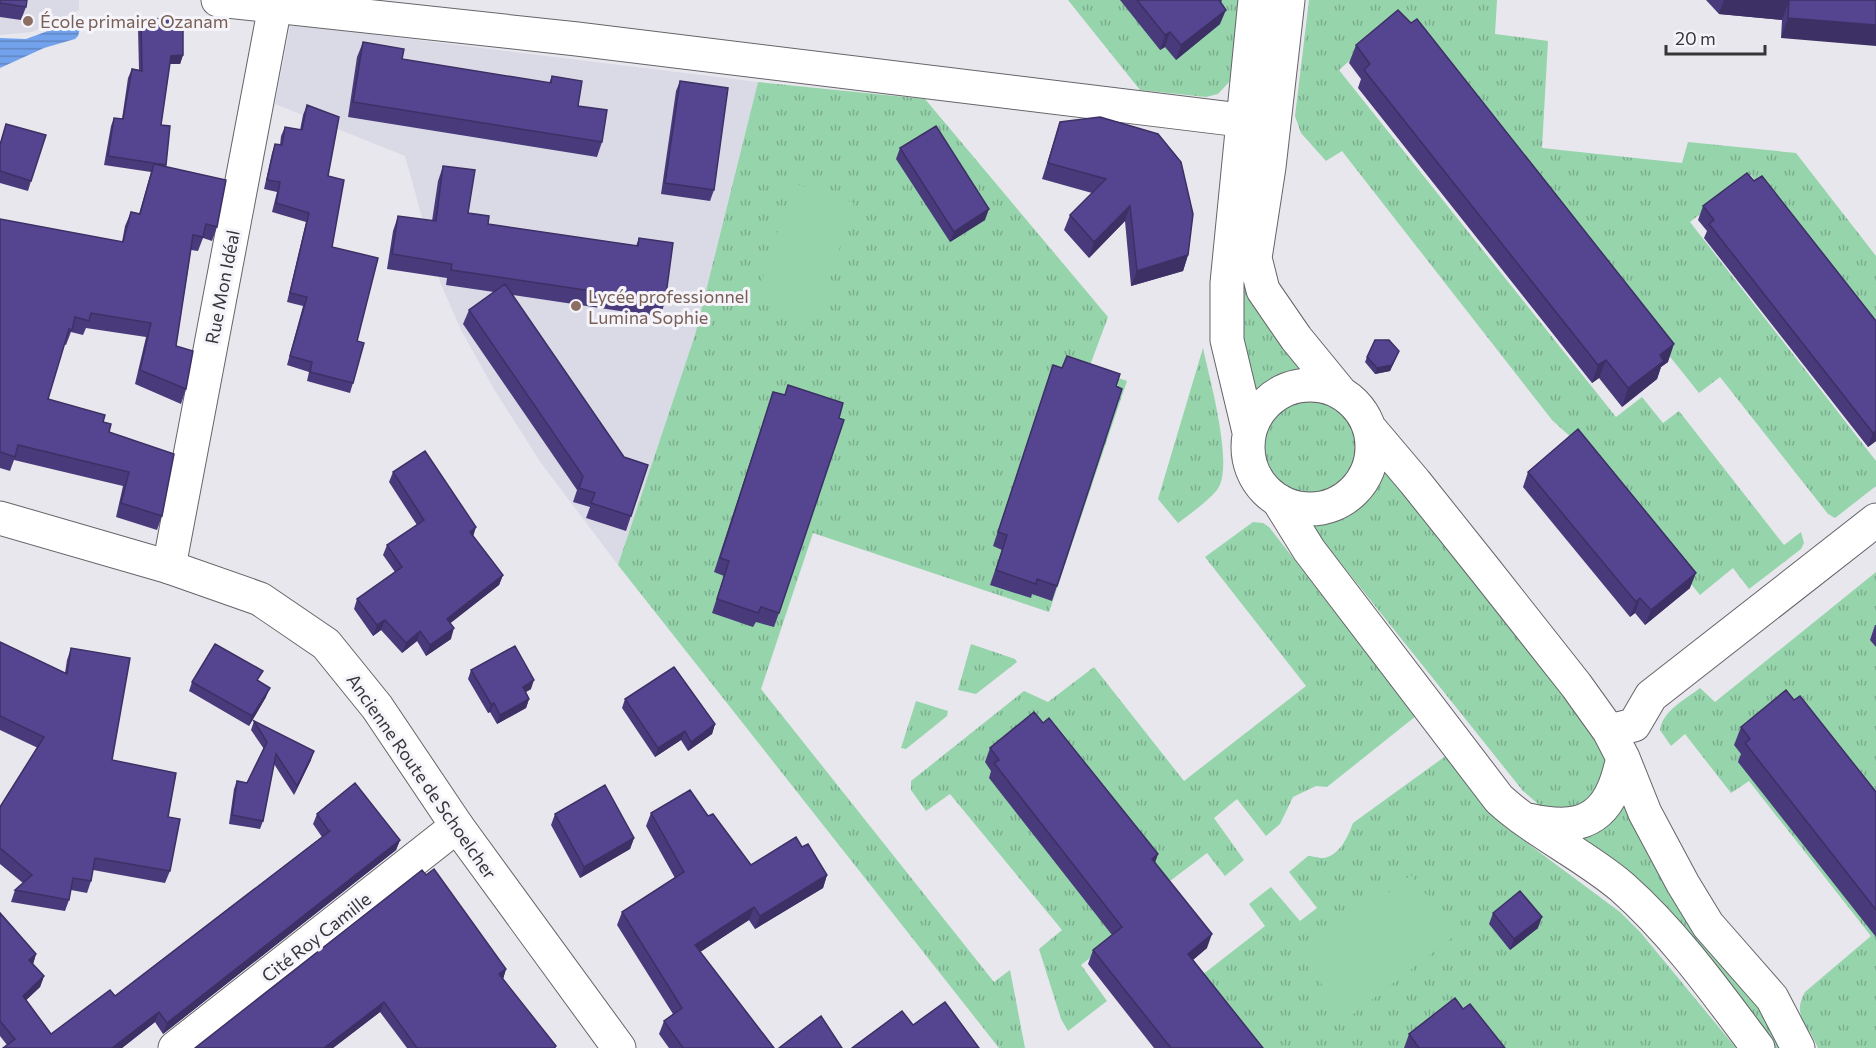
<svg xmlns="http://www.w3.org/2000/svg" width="1876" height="1048" font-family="Commissioner,sans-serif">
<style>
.built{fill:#dadae7}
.grass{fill:url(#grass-tufts)}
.pitch{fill:#96d4ac}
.water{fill:url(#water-rules)}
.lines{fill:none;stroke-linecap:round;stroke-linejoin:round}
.street-casing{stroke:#656469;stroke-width:35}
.secondary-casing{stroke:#656469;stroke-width:35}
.street{stroke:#fff;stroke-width:33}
.secondary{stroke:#fff;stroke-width:33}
.wall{fill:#493a7c}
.shaded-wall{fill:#3c3065}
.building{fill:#554490;stroke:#3c3065;stroke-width:1.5}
.education-dot{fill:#8d6e63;stroke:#f5f4fa;stroke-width:2}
.labels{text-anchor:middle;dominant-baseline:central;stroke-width:6;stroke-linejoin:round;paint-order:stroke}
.education-label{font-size:18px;fill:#785e54;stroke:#f5f4fa;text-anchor:start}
.street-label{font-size:18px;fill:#363538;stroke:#f5f4fa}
</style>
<defs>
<pattern id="grass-tufts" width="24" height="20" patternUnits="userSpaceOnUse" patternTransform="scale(1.5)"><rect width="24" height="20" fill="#96d4ac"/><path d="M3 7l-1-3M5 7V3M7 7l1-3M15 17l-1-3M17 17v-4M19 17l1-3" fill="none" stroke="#7bad8d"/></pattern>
<pattern id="water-rules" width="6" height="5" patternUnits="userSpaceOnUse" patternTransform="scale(1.5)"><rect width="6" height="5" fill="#73a2ed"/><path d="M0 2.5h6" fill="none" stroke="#5f85c1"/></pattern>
</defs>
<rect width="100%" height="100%" fill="#e8e7ed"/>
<path class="built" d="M0,0H79V10L32,32L0,35Z
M290,26H304L758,82L695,335L618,565L541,463L495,391L461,330L440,282L405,156L275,104Z"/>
<path class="grass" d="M1068,0H1241L1232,79L1218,94L1206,97L1140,90Z
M1309,0H1497L1495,34L1548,41L1542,148L1682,163L1688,142L1796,153L1876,256V338L1751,175L1690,222L1876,461V486L1835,518L1828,514L1720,377L1699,393L1399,17L1339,70L1616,417L1642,397L1663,423L1679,411L1784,545L1801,532L1804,543L1801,549L1749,589L1733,568L1700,595L1575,441L1552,420L1342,151L1326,161L1301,133L1295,116Z
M758,82L925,99L1108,317L1089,368L1127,381L1049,612L813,533L761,689L994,982L1010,970L1025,1048H999L618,565L695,335Z
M1243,243L1314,373C1284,376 1271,382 1252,406L1238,348Z
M1203,348C1209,377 1235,468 1217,490C1207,502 1191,513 1178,523L1158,499Z
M1264 449a49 49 0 1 1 98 0a49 49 0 1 1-98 0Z
M1383,458L1608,750L1610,776L1595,798L1571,810H1545L1523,791L1308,522C1358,510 1364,506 1383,458Z
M1253,522L1263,523L1269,527L1416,716L1327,787L1316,786L1293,797L1280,824L1266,836L1237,799L1214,818L1244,860L1225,876L1207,853L1170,881L1111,941L1081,965L1107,1001L1068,1031L1061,1019L1039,949L1062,930L950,794L926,811L911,790V781L1024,691L1048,702L1094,667L1184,781L1306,686L1205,557Z
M1876,572V1048H1818C1809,1025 1791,1016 1805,992L1871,936L1749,781L1731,793L1685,734L1671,746L1660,730C1662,711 1686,699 1700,688L1715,702Z
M971,644L1015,659L1017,662L976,694L958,690Z
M916,701L948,711L947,716L906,749L901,748Z
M1447,755L1504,826L1620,912L1641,933L1736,1048H1251L1197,979L1265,926L1249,904L1271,887L1300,921L1317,908L1289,872L1308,856C1312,856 1319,858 1323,858C1340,856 1348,836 1353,823Z
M1625,790L1776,1027L1788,1048H1774L1766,1034L1571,833Z"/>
<path class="pitch" d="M793,183L854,203L816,322L755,302Z
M1411,875L1457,934L1348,1018L1302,959Z"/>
<path class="water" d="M83,18L78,36L75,39L44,48L0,68V38L26,39Z"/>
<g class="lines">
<defs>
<path id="street" d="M218,0L577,39L1273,124
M1288,0L1269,167L1255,258L1263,290L1296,338L1341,393
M1248 447a62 62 0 1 1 124 0a62 62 0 1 1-124 0Z
M1371,430L1415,482L1486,571L1576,685L1609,731L1623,758L1645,813L1683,884L1708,925L1772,998L1798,1048
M1249,432L1227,340V283L1255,0
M1278,500L1309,550L1499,799C1536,833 1583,854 1622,887C1675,934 1716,992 1758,1048
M169,567L275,6
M1609,731L1634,725L1651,696L1876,520
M1529,820C1564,828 1597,828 1613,790C1618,780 1620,769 1623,758
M175,1048L457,826"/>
<path id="secondary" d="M0,518L169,567L260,599L326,644L377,707L457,826L619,1048"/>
</defs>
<use href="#street" class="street-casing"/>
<use href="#secondary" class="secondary-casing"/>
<use href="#street" class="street"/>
<use href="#secondary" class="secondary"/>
</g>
<path class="wall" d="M0,0L26,7L21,20L0,17Z
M1120,0H1222L1221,3L1220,24L1176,60L1165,47L1160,50Z
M1706,0H1876L1781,38L1782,20L1719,14Z
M141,19L183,55L180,64H170L161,125L166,165L165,167L217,227L212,241L203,238L198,251L191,250L176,346L186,389L181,404L135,384L146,337L86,328L83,335L71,332L66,345L64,344L48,399L103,422L162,516L157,530L116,517L123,486L14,460L10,471L0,468V219L122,242L125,226L131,212L139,214L151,172L104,165L111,126L114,118L122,119L128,78L132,69L139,70L138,28Z
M363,42L402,59L549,83L552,76L578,106L602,142L597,157L348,117L357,57Z
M1356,45L1668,362L1661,367L1657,379L1622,407L1599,378L1592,383L1358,88L1361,79L1349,63Z
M680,81L714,190L710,201L661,194L676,91Z
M307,105L328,176L332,247L357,341L353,383L350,393L307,381L309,372L287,365L303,306L287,302L306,222L272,212L277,192L264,189L272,153L275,144L280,145L281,136L285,127L300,130L303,115Z
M1060,122L1188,255L1183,271L1131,286L1125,221L1089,258L1064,230L1070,215L1092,193L1042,179Z
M6,124L31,181L28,191L0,183V143Z
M900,148L985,220L950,242L896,159Z
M443,166L468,213L488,224L636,246L639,238L665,302L660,317L513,295L631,516L626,531L586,518L590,507L573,502L577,490L463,324L469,310L494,292L446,285L447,278L387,269L393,231L398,216L432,221L438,181Z
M1703,206L1876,321V441L1868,447L1704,238L1707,231L1698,220Z
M1399,351L1390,371L1375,374L1365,362L1367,357Z
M1053,365L1057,586L1052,601L1032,594L1031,598L990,585L1002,550L993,546Z
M773,392L779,613L774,627L756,622L753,627L712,613L724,576L714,572Z
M393,472L473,536L503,575L499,585L450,623L451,639L426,656L417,641L402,653L381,630L373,636L354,609L357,599L395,572L383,555L387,545L417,525L389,482Z
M1528,472L1690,588L1645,625L1635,613L1630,617L1523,487Z
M1875,625H1876V647L1870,640Z
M0,642L65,673L67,660L71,648L112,760L168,817L170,871L165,883L93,870L91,881L87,893L71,890L69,900L65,911L11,902L15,890L23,883L0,864V807L38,748L0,730Z
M471,670L531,689L526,692L529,699L526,708L497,724L490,712L488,713L468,679Z
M259,681L266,697L249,726L189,691L192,682Z
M625,699L715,724L712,734L688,751L681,740L655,757L622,708Z
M1794,700L1876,792V937L1738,762L1741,754L1734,745L1741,727Z
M254,721L311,760L294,795L274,764L263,821L260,829L229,824L234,789L237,781L247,783L264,749L251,730Z
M990,748L1158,854L1155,862L1207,948L1193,960L1263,1048H1154L1088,964L1093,950L1112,935L989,778L991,771L985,762Z
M651,813L708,816L751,865L802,847L827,875L823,888L755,929L749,920L700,952L774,1048H669L659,1034L664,1021L673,1014L617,925L622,912L675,878L646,826Z
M317,814L400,840L396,850L163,1034L155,1022L122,1048H3L7,1045L0,1036V913L36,954L33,964L44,976L40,987L26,1000L51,1034L115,996L322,837L313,824Z
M555,814L634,838L630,849L580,878L551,825Z
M1493,913L1538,928L1510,950L1489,924Z
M506,969L503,979L556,1048H407L380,1012L333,1048H195Z
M1463,1009L1505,1048H1404L1409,1034Z"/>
<path class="shaded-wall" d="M1724,0H1783L1789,1L1782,20L1719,14Z
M1226,10L1220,24L1176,60L1181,45Z
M1788,18L1876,25V46L1781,38Z
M1170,32L1165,47L1160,50L1165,35Z
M183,55L180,64H168L171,56Z
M1130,206L1125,221L1089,258L1094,242Z
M989,209L985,220L950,242L954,232Z
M1188,255L1183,271L1131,286L1137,271Z
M1674,344L1668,362L1661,367L1657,379L1622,407L1628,388L1660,355Z
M1399,351L1390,371L1375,374L1377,368Z
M1606,360L1599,378L1592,383L1598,365Z
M1876,431V441L1868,447L1873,433Z
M476,527L473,537L470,532Z
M1696,573L1690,588L1645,625L1651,610Z
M503,575L499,585L443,629L447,619Z
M1640,598L1635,613L1630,617L1636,602Z
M385,620L381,630L373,636L377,625Z
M454,628L451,639L426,656L430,645Z
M420,631L417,641L402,653L406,643Z
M534,680L531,689L519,696L523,687Z
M270,688L266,697L249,726L252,716Z
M529,699L526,708L497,724L500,715Z
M494,703L490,712L488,713L491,704Z
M715,724L712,734L688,751L691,742Z
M685,731L681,740L655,757L658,748Z
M314,751L311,760L294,795L297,786Z
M634,838L630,849L580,878L584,867Z
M400,840L396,850L163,1034L167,1023Z
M1158,854L1153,868L1152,859Z
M827,875L823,888L755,929L760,916Z
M754,907L749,920L691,958L695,945Z
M1542,917L1538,928L1510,950L1514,939Z
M1212,934L1207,948L1183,968L1188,954Z
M36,954L33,964L29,960Z
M506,969L503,979L499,974Z
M44,976L40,987L19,1007L23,996Z
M384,1002L380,1012L333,1048H324Z
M159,1012L155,1022L122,1048H112Z"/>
<path class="building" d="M0,0H27L26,7L0,3Z
M1137,0H1219L1226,10L1181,45L1170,32L1165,35Z
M1783,0H1876V25L1788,18L1789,1Z
M1398,10L1411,23L1417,19L1674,344L1660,355L1664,361L1628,388L1606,360L1598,365L1364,70L1370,64L1356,45Z
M183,18V55L171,56L161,125L170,126L166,165L108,156L114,118L123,119L132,69L142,71L141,19Z
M363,42L404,49L402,59L551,83L552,76L582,81L578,106L607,110L602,142L353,102Z
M680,81L728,88L714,190L665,183Z
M307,105L339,117L328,176L344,180L332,247L378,258L357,341L364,343L353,383L310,372L312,362L290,356L307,297L290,293L309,213L276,203L280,182L267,180L275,144L282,145L285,127L302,130Z
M1100,117L1158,134L1181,162L1193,214L1188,255L1137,271L1130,206L1094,242L1070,215L1106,179L1048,163L1060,122Z
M6,124L46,135L31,181L0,171V145Z
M936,126L989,209L954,232L900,148Z
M154,164L226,180L217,227L206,224L203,237L193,235L176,346L193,351L186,389L140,370L151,323L91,313L89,321L75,317L72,330L69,329L48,399L105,415L103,422L111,424L109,432L174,454L162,516L121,503L129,472L18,445L15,457L0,452V219L123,242L131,212L140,214Z
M443,166L475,170L468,213L489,216L488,224L638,246L639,238L673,243L665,302L451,270L452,264L392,254L398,216L436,221Z
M1747,173L1754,181L1762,176L1876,321V431L1873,433L1709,224L1714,220L1703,206Z
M505,284L624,457L648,465L631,516L591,503L595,493L579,488L583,476L469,310Z
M1375,340H1389L1399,351L1392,365L1377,368L1367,357Z
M1067,356L1120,374L1116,386L1122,389L1057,586L1037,579L1036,584L996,570L1007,535L998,532L1053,365L1062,368Z
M788,385L843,403L839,418L844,420L779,613L761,607L758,613L717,599L729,561L720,558L773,392L785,395Z
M1578,429L1696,573L1651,610L1640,598L1636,602L1528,472Z
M425,451L476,527L470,532L503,575L447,619L454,628L430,645L420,631L406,643L385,620L377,625L357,599L402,567L387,545L424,520L393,472Z
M0,642L67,674L71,648L130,658L112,760L176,773L168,817L180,819L170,871L95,858L91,881L73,878L69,900L15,890L32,875L0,848V807L44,737L0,716Z
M215,644L263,671L257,680L270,688L252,716L192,682Z
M515,646L534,680L523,687L529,699L500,715L494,703L491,704L471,670Z
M674,667L715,724L691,742L685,731L658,748L625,699Z
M1786,690L1794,700L1800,696L1876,792V910L1745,743L1750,739L1741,727Z
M1034,712L1043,723L1049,718L1158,854L1152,859L1212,934L1188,954L1263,1048H1171L1093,950L1122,927L994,763L999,760L990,748Z
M254,721L314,751L297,786L276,754L263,821L232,815L237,781L247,783L267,742Z
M355,783L400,840L167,1023L159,1012L112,1048H3L15,1039L0,1021V913L36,954L29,960L44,976L23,996L51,1034L110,990L115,996L330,831L328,830L317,814Z
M605,785L634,838L584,867L555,814Z
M690,790L708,816L713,814L751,865L796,837L802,847L808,844L827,875L760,916L754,907L695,945L774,1048H683L664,1021L682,1008L622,912L684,872L651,813Z
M434,869L506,969L499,974L556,1046L554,1048H417L384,1002L324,1048H195L422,870L426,875Z
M1520,891L1542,917L1514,939L1493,913Z
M1455,998L1463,1009L1470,1004L1505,1048H1419L1409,1034Z
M945,1002L979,1048H852L902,1011L913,1025Z
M821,1016L842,1048H779Z"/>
<g class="education-dot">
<circle cx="28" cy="21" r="6"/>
<circle cx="576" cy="306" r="6"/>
</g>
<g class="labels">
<g class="education-label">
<text x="40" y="21">École primaire Ozanam</text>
<text x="588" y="296">Lycée professionnel<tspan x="588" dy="21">Lumina Sophie</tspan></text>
</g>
<g class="street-label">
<text transform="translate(222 287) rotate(-79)">Rue Mon Idéal</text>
<text transform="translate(422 776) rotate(55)">Ancienne Route de Schoelcher</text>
<text transform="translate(316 937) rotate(-38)">Cité Roy Camille</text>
</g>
</g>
<path d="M1666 45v9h99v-9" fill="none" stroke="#363538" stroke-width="3"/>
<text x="1675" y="45" font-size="18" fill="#363538" stroke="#f5f4fa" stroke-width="4.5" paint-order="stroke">20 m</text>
</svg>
